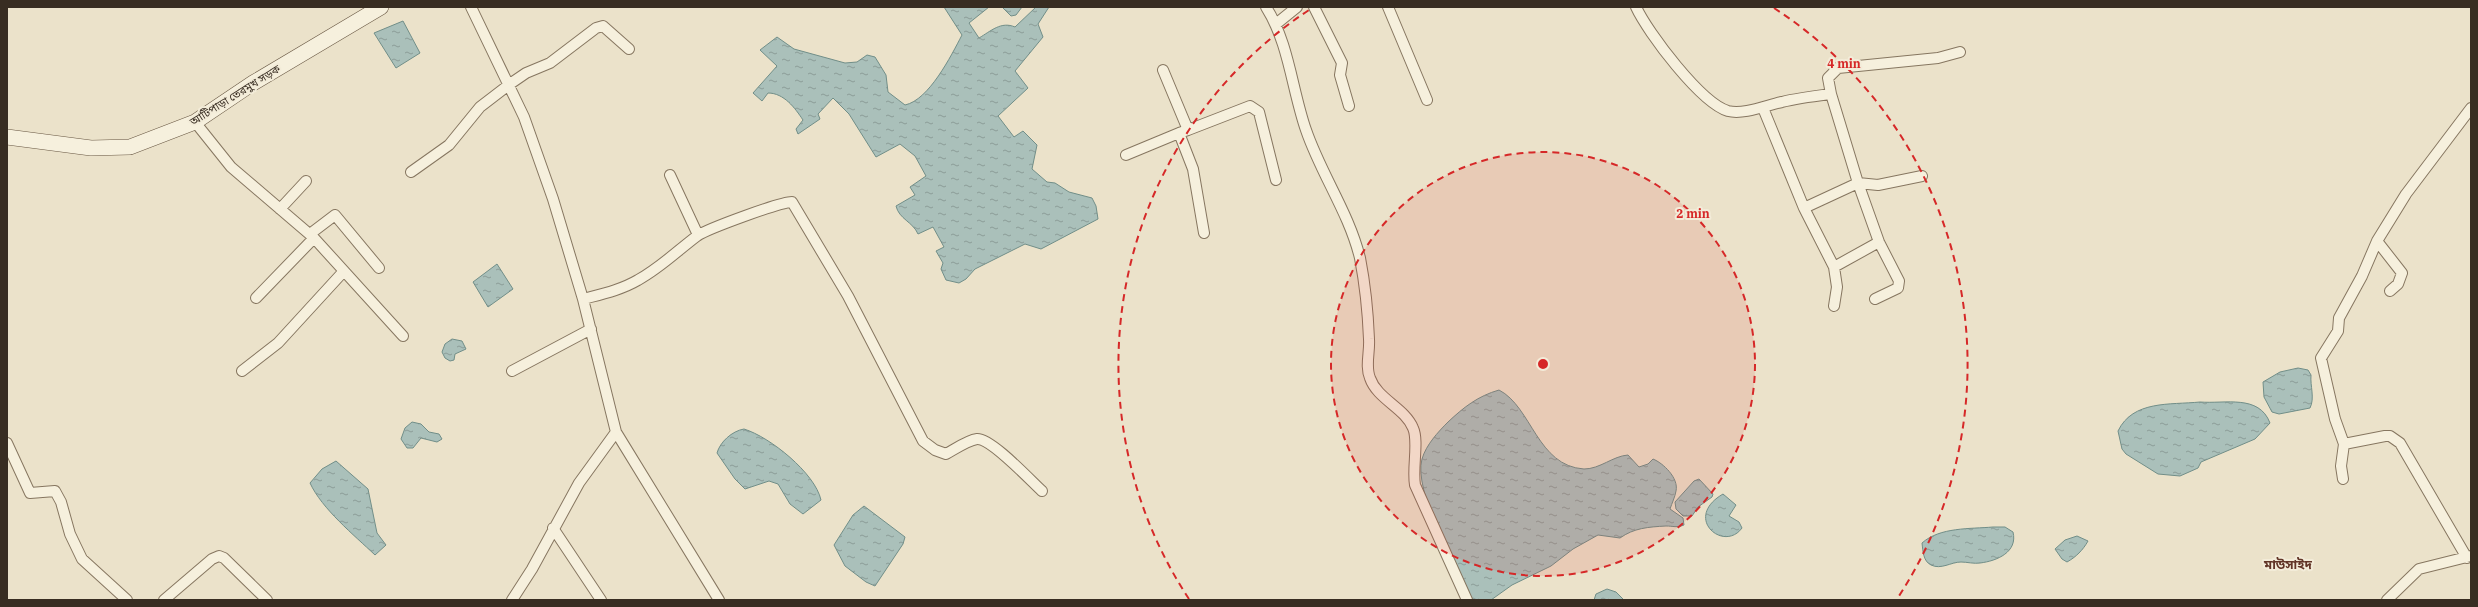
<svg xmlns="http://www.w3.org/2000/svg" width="2478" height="607" font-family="'IBM Plex Serif','Noto Sans Bengali',serif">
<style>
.water{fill:url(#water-ripples);stroke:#718e88}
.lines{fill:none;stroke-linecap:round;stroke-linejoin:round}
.street-casing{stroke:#867660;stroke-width:12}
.secondary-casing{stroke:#685743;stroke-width:16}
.street{stroke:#f6f0dd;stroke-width:10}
.secondary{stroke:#f6f0dd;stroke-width:15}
.ring{fill:none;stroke:#d62828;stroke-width:2;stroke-dasharray:7 5}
.labels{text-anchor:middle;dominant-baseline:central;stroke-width:4;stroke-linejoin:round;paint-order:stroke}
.street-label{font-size:11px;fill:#382d22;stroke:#f3ecd9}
.quarter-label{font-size:13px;font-weight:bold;fill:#613426;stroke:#f3ecd9}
.centre{fill:#d62828;stroke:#f3ecd9;stroke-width:2}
.ring-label{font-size:12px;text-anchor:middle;font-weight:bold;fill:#d62828;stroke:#f3ecd9;stroke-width:4;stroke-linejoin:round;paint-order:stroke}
</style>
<defs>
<pattern id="water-ripples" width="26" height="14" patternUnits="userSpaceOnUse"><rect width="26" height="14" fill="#aac0ba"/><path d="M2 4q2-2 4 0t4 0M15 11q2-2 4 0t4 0" fill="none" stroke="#8b9c97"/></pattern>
</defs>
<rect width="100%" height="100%" fill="#ebe2ca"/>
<path class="water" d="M944,7H989L969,23L979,38C991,31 1001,21 1015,27L1036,7H1049L1038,24L1043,37L1015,71L1028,88L998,116L1014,137L1023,131L1037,145L1032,169L1047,182L1055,183L1069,192L1092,198L1096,206L1098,219L1041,249L1025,244L975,269L966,279L959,283L946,280L941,269L943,263L936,251L944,247L933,227L918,234C913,222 899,219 896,206L915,195L910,187L926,176L915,156L900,144L876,157L849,114L833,98L818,114L820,119L798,134L796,129L803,120C795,108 784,93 768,93L762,101L753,93L777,66L760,50L777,37L794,49L845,63L857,62L867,55L875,57L886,75L888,92L905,105C929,100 951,56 962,35Z
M1002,7H1022L1016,15L1011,16Z
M403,21L420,53L396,68L374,33Z
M497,264L513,289L488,307L473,282Z
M452,339L462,341L466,349L455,354L454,360L450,361L445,358L442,352L445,344Z
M2298,368L2308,370L2311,375C2310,386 2315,398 2310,408L2279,414L2272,412L2264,397L2263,382L2280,372Z
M1499,390C1532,407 1537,466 1584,469C1600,469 1613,456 1628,455L1639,467L1648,464L1653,459C1663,463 1679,478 1676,491C1675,497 1672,503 1670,509L1683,518L1684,525C1677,528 1673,526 1666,526C1648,527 1634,528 1620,538L1598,535L1573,549L1551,566L1512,585L1491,600H1470C1456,570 1413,490 1422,459C1426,445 1438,432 1448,422C1464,407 1478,396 1499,390Z
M2200,402C2225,404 2259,394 2270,423L2255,439L2201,462L2198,468L2180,476L2158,474L2126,454L2122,449L2118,431C2133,400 2170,405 2200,402Z
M412,422L421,424L429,432L439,434L442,439L437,442L421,438L413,448H407L401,439L405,428Z
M744,429C770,437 815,473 821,500L803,514L790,504L778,484L769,481L745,489L735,479L717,453C720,442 732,431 744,429Z
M336,461L368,489L377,533L386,545L375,555C354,535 322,509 310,483L322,469Z
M1699,479L1713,494L1712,497L1698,507L1692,516H1683L1676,509L1675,502L1694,481Z
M1723,494L1736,505L1729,516L1739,522L1742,528C1724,553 1682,518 1723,494Z
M864,506L905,537L903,544L875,586L866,582L845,566L834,545L853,515Z
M1993,527H2005L2013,532C2018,552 1997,561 1980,563C1974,564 1967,562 1961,562C1951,562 1941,570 1931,565C1923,561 1923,551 1922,543C1940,527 1970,529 1993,527Z
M2077,536L2088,541C2083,550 2076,557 2067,562L2062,559L2055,549L2065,540Z
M1607,589L1616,592L1624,600H1594L1596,594Z"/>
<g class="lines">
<defs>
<path id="street" d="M471,7L524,117L553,199L583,299L616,432L719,600
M1266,7C1289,43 1292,90 1306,130C1321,174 1349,213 1360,258C1365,284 1368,313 1369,339C1370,352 1365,366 1370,378C1377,399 1405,408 1413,428C1419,441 1412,468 1415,485L1467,600
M1314,7L1342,63L1340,75L1349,106
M1388,7L1427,100
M1636,7C1648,33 1701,103 1728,111C1744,115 1767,105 1782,102C1798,98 1815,96 1831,94L1858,183L1878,185L1922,176
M1276,24L1297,7
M1163,70L1188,130L1250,106L1259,112L1276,180
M1831,94L1828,78L1838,68L1938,58L1960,52
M1763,108L1804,208L1858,183L1879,242L1899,281L1898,288L1875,299
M195,122L231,167L314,238L403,336
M1188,130L1179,133L1193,169L1204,233
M1126,155L1179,133
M411,172L449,145L480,107L510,84L526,73L550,63L596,28L603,26L629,49
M670,175L698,235
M1804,208L1834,267L1879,242
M280,209L306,181
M310,234L335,215L379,268
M2377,241L2402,273L2398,284L2390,291
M256,298L314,238
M583,299C602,294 621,290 638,280C660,268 677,251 697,236C707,229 780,202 792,202L848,296L923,441L935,450L946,454C955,449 968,440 977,439C991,438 1030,480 1042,491
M1834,306L1837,287L1834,267
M242,371L278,343L344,271
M512,371L591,329
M7,443L30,493L55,491L61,502L70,534L82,559L127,600
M2344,444L2385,436H2390L2400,443L2467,558
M2343,479L2341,466L2344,444L2335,419L2321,358L2338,331L2339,318L2362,276L2377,241L2406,194L2471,108
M553,528L601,600
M164,600L212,559L219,556L224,558L267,600
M512,600L532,569L579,483L616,432
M2387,600L2419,569L2471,556"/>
<path id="secondary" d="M7,137L91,148L130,147L195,122L253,83L381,7"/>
</defs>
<use href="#street" class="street-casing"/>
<use href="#secondary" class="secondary-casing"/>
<use href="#street" class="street"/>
<use href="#secondary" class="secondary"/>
</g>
<circle cx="1543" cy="364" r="212" fill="#d62828" fill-opacity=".12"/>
<g class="ring">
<circle cx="1543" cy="364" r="212"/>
<path d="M1189 599A425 425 0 0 1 1312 8M1774 8A425 425 0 0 1 1897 599"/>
</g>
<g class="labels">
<g class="street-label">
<text transform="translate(235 95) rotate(-32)">আটিপাড়া তেরমুখ সড়ক</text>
</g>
<g class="quarter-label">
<text x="2288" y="564">মাউসাইদ</text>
</g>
</g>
<circle cx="1543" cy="364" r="6" class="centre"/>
<g class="ring-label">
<text x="1844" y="68">4 min</text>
<text x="1693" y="218">2 min</text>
</g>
<rect width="2478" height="607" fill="none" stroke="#382d22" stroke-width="16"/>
</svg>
